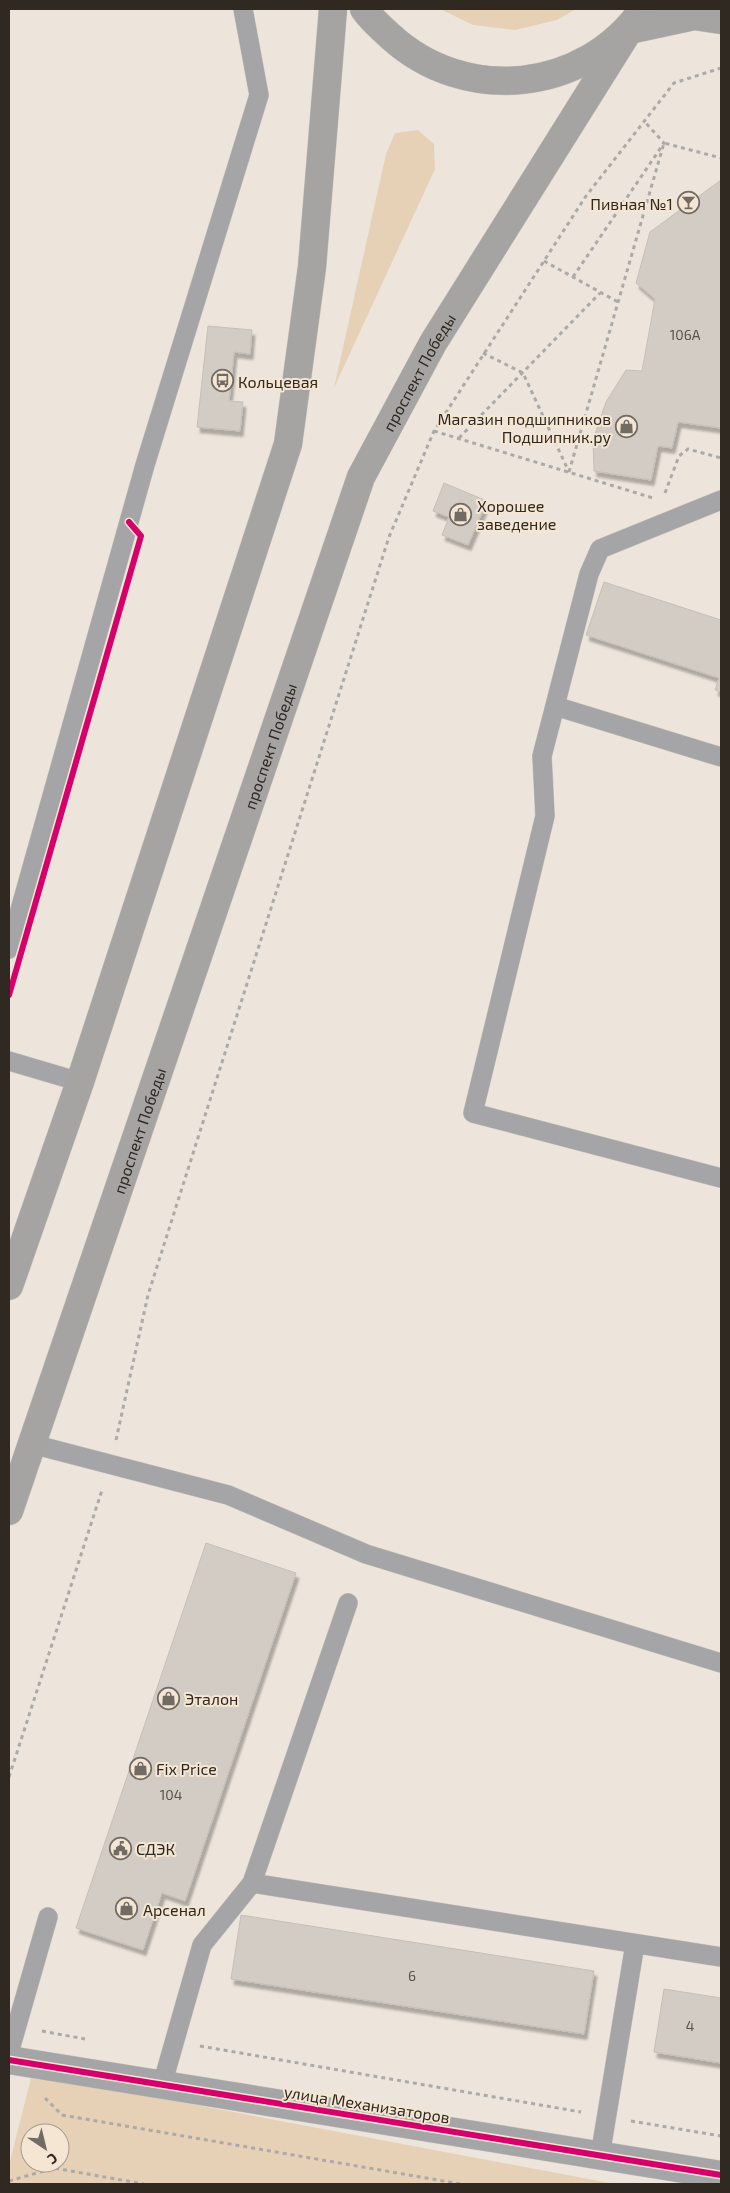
<svg xmlns="http://www.w3.org/2000/svg" width="730" height="2193" font-family="'Exo 2',sans-serif">
<style>
.green{fill:#e6d1b7;fill-rule:evenodd}
.building{fill:#d3ccc4;stroke:#c5bfb8;filter:url(#shadow)}
.lines{fill:none;stroke-linecap:round;stroke-linejoin:round}
.lane-casing{stroke:#c9c3bc;stroke-width:20}
.street-casing{stroke:#c9c3bc;stroke-width:29}
.secondary-casing{stroke:#c9c3bc;stroke-width:29}
.path{stroke:#acaaa8;stroke-width:3;stroke-dasharray:4 4;stroke-linecap:butt}
.lane{stroke:#a5a4a6;stroke-width:19}
.street{stroke:#a5a4a6;stroke-width:28}
.secondary{stroke:#a5a4a3;stroke-width:28}
.cycleway-casing{stroke:#f5e6d4;stroke-width:9}
.cycleway{stroke:#d6006c;stroke-width:6}
.labels{text-anchor:middle;dominant-baseline:central;stroke-width:4;stroke-linejoin:round;paint-order:stroke}
.number-label{font-size:14px;fill:#58524a}
.poi-label{font-size:16px;fill:#2f2922;stroke:#f5e6d4;text-anchor:start}
.street-label{font-size:16px;fill:#2f2922;stroke:#f5e6d4}
</style>
<defs>
<filter id="shadow"><feDropShadow dx="3" dy="5.5" stdDeviation="1" flood-color="#0004"/></filter>
</defs>
<rect width="100%" height="100%" fill="#ede5dc"/>
<path class="green" d="M440,9H576L557,20L515,30L473,25Z
M418,130L434,144L435,169L334,388L386,154L395,133Z
M32,2074L615,2184H9V2165ZM30,2133H60V2163H30Z"/>
<path class="building" d="M721,180V428L678,422L672,448L658,446L651,480L594,471L593,440L606,402L626,370L642,371L655,299L636,283L650,232Z
M208,326L252,330L250,354L234,352L229,401L243,402L240,431L197,427Z
M444,483L487,501L468,545L442,535L449,517L433,511Z
M604,582L721,620V692L715,690L719,678L586,635Z
M206,1543L296,1573L185,1901L162,1893L143,1950L76,1928Z
M241,1915L594,1971L584,2034L231,1979Z
M664,1989L721,1998V2063L654,2052Z"/>
<g class="lines">
<defs>
<path id="lane" d="M721,500L600,549L589,574L542,756L545,816L473,1113L721,1178
M555,706L721,757
M9,949L145,465L259,95L243,9
M9,1061L80,1082
M32,1444L228,1495L366,1554L721,1663
M252,1883L348,1603
M9,2053L48,1917
M162,2085L202,1945L252,1883L721,1957
M600,2156L635,1944"/>
<path id="street" d="M9,2060L721,2175"/>
<g id="secondary">
<path d="M364,9C371,19 380,27 390,36C465,105 584,93 643,9"/>
<path d="M629,30L694,16L721,20"/>
<path d="M9,1286L80,1082L288,444L312,267L333,9"/>
<path id="s1" d="M9,1511L361,477L433,343L629,30"/>
</g>
</defs>
<use href="#lane" class="lane-casing"/>
<use href="#street" class="street-casing"/>
<use href="#secondary" class="secondary-casing"/>
<path class="path" d="M544,261L618,302
M573,277L664,143L645,122
M483,353L523,373L569,472
M434,431L653,498
M459,438L600,293
M569,472L664,143L721,158
M665,493L679,456L688,449L721,458
M116,1440L148,1295L389,537L434,431L586,196L674,83L721,68
M9,1777L102,1490
M42,2031L85,2039
M200,2046L581,2112
M45,2098L62,2115L461,2184
M631,2121L721,2136
M9,2181L54,2168L144,2184"/>
<use href="#lane" class="lane"/>
<use href="#street" class="street"/>
<use href="#secondary" class="secondary"/>
<defs>
<path id="cycleway" d="M9,995L141,536L129,522
M9,2060L721,2175"/>
</defs>
<use href="#cycleway" class="cycleway-casing"/>
<use href="#cycleway" class="cycleway"/>
</g>
<defs>
<symbol id="bar-ring" viewBox="-11 -11 22 22"><circle r="9.5" fill="#f5e6d4" stroke="#726b63" stroke-width="1.5"/><path d="M-6-5H6L.8 .8V4.5H3.5V6h-7V4.5H-.8V.8Z" fill="#726b63"/></symbol>
<symbol id="bus-ring" viewBox="-11 -11 22 22"><circle r="9.5" fill="#f5e6d4" stroke="#726b63" stroke-width="1.5"/><path d="M-5-6H5V4H4V6H2V4H-2V6H-4V4H-5ZM-3.5-4V0h7V-4ZM-3.5 1.2v1.5H-2V1.2ZM2 1.2v1.5H3.5V1.2Z" fill="#726b63"/></symbol>
<symbol id="shop-ring" viewBox="-11 -11 22 22"><circle r="9.5" fill="#f5e6d4" stroke="#726b63" stroke-width="1.5"/><path d="M-5-2.5h2.3a2.7 3.5 0 0 1 5.4 0H5L5.5 6h-11ZM-1.5-2.5h3a1.5 2.3 0 0 0-3 0Z" fill="#726b63"/></symbol>
<symbol id="civic-ring" viewBox="-11 -11 22 22"><circle r="9.5" fill="#f5e6d4" stroke="#726b63" stroke-width="1.5"/><path d="M-.6-6.5H3V-4.5H.6V-3L4-1V1h2V6H-6V1h2V-1L-.6-3ZM-1.2 2.5V6h2.4V2.5Z" fill="#726b63"/></symbol>
</defs>
<g fill-rule="evenodd">
<use href="#bar-ring" x="676" y="190" width="25" height="25"/>
<use href="#bus-ring" x="210" y="368" width="25" height="25"/>
<use href="#shop-ring" x="614" y="414" width="25" height="25"/>
<use href="#shop-ring" x="448" y="502" width="25" height="25"/>
<use href="#shop-ring" x="156" y="1686" width="25" height="25"/>
<use href="#shop-ring" x="128" y="1756" width="25" height="25"/>
<use href="#civic-ring" x="108" y="1836" width="25" height="25"/>
<use href="#shop-ring" x="114" y="1896" width="25" height="25"/>
</g>
<g class="labels">
<g class="number-label">
<text x="685" y="334">106А</text>
<text x="171" y="1794">104</text>
<text x="412" y="1975">6</text>
<text x="690" y="2025">4</text>
</g>
<g class="poi-label">
<text x="673" y="203" text-anchor="end">Пивная №1</text>
<text x="238" y="381">Кольцевая</text>
<text x="611" y="418" text-anchor="end">Магазин подшипников<tspan x="611" dy="18">Подшипник.ру</tspan></text>
<text x="477" y="505">Хорошее<tspan x="477" dy="18">заведение</tspan></text>
<text x="185" y="1698">Эталон</text>
<text x="156" y="1768">Fix Price</text>
<text x="136" y="1848">СДЭК</text>
<text x="143" y="1909">Арсенал</text>
</g>
<g class="street-label">
<text stroke="none"><textPath href="#s1" startOffset="1212">проспект Победы</textPath></text>
<text stroke="none"><textPath href="#s1" startOffset="808">проспект Победы</textPath></text>
<text stroke="none"><textPath href="#s1" startOffset="402">проспект Победы</textPath></text>
<text transform="translate(367 2104) rotate(9)">улица Механизаторов</text>
</g>
</g>
<rect width="730" height="2193" fill="none" stroke="#2f2922" stroke-width="20"/>
<g transform="translate(45 2148) rotate(145)"><circle r="24" fill="#f5e6d4" stroke="#a69a8d"/>
<path d="M0-4L9 19L0 12L-9 19Z" fill="#726b63"/>
<text y="-8" font-size="14" font-weight="bold" text-anchor="middle" fill="#2f2922">С</text>
</g>
</svg>
